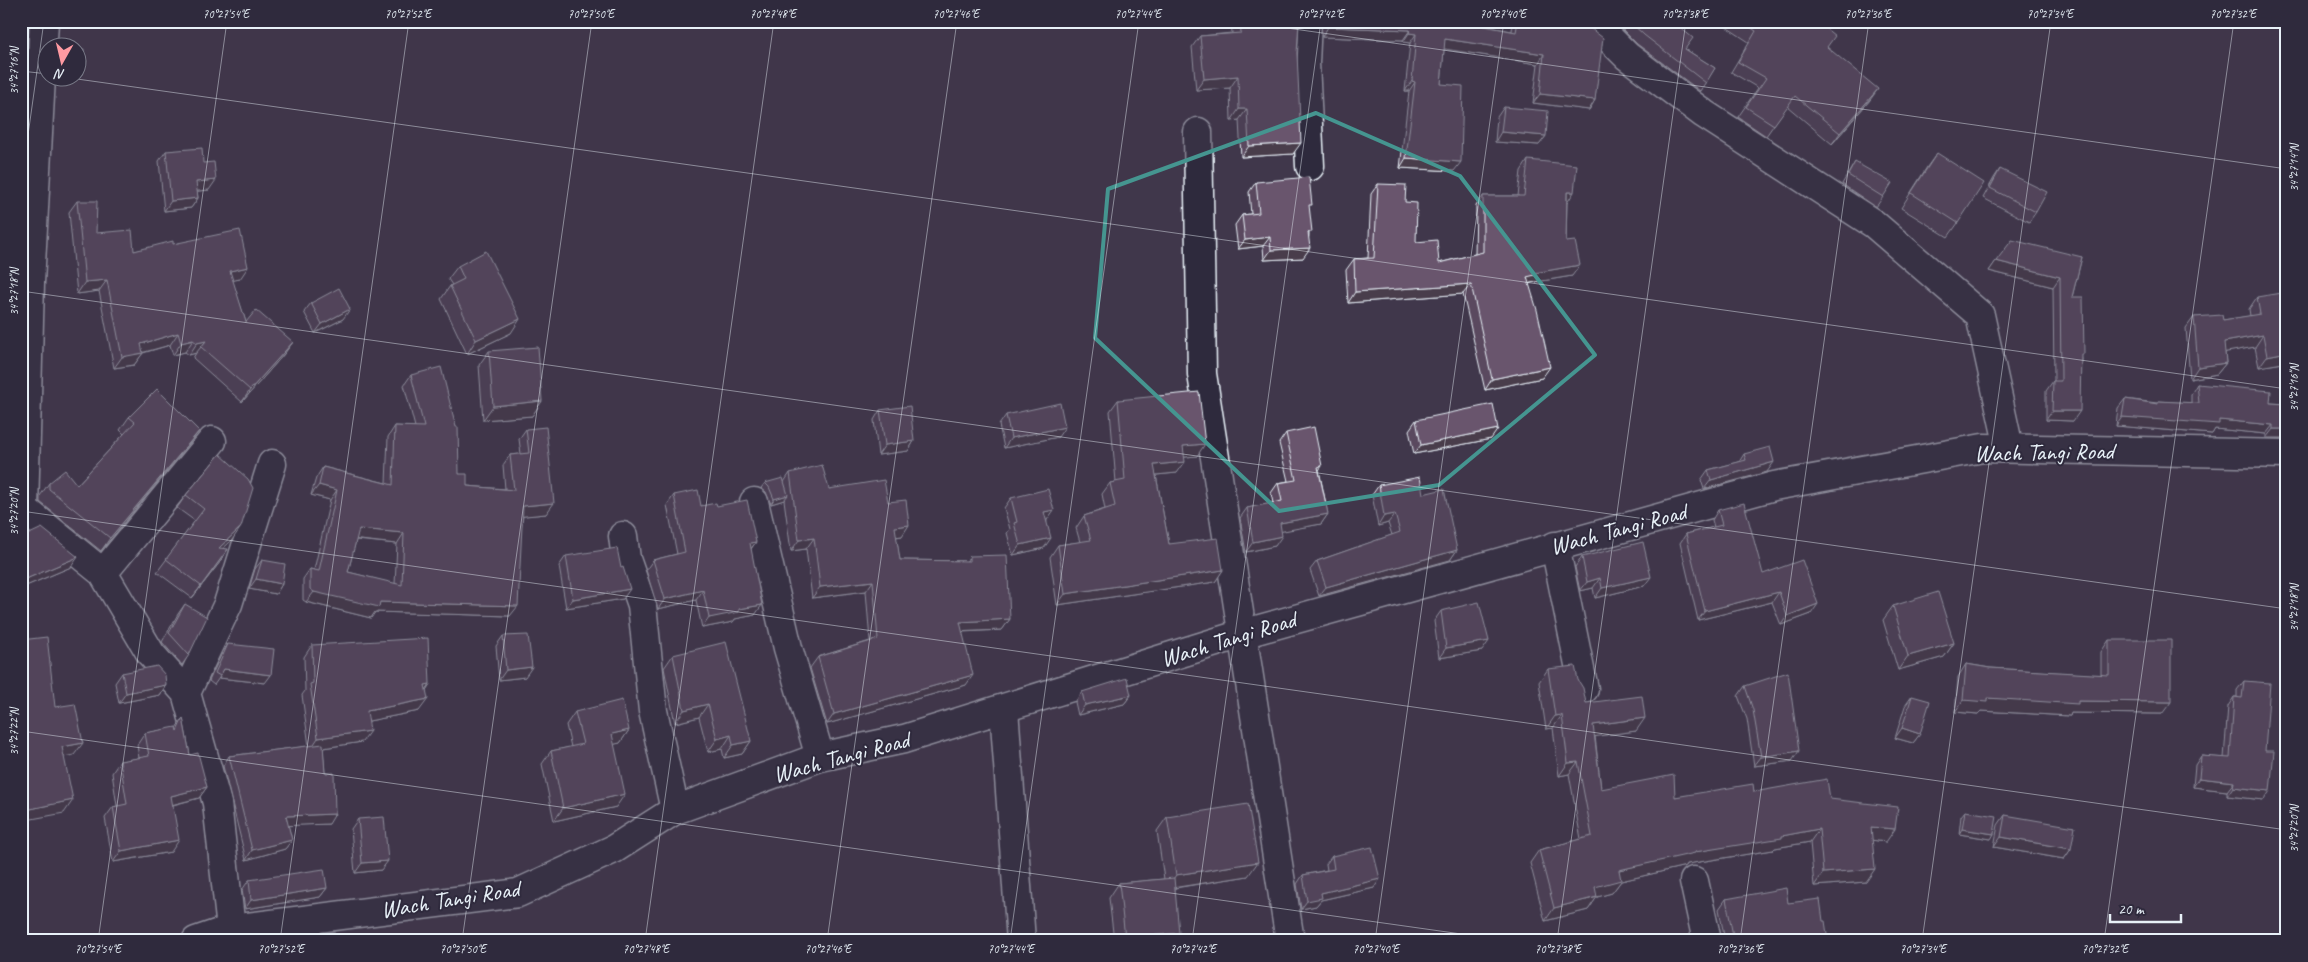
<svg xmlns="http://www.w3.org/2000/svg" width="2308" height="962" font-family="Caveat,sans-serif">
<style>
.lines{fill:none;stroke-linecap:round;stroke-linejoin:round}
.minor-casing{stroke:#e8f1f8;stroke-width:31}
.major-casing{stroke:#e8f1f8;stroke-width:31}
.minor{stroke:#2f2a3d;stroke-width:28}
.major{stroke:#2f2a3d;stroke-width:28}
.wall{fill:#5a495e;stroke:#e8f1f8;fill-rule:evenodd}
.shaded-wall{fill:#4a3c4c;stroke:#e8f1f8}
.building{fill:#69556d;stroke:#e8f1f8;fill-rule:evenodd}
.marked{fill:none;stroke:#459590;stroke-width:4;stroke-linejoin:round}
.ticks{fill:none;stroke:#e8f1f8;stroke-width:1;stroke-opacity:0.45}
.labels{text-anchor:middle;dominant-baseline:central;stroke-width:4;stroke-linejoin:round;paint-order:stroke}
.street-label{font-size:24px;fill:#e8f1f8;stroke:#2f2a3d}
.neatline{fill:none;stroke:#e8f1f8;stroke-width:2}
.ticks-label{font-size:12px;text-anchor:middle;fill:#e8f1f8}
</style>
<rect width="100%" height="100%" fill="#40374b"/>
<filter id="ink" filterUnits="userSpaceOnUse"><feTurbulence type="fractalNoise" baseFrequency=".02" numOctaves="2"/><feDisplacementMap in="SourceGraphic" scale="10" xChannelSelector="R" yChannelSelector="G"/><feConvolveMatrix kernelMatrix="1 2 1 2 8 2 1 2 1" color-interpolation-filters="sRGB"/></filter>
<g filter="url(#ink)">
<g class="lines">
<defs>
<path id="minor" d="M44,21L30,283L24,509L103,573L151,654L186,693L217,803L231,929
M1307,21L1305,63L1310,166
M1592,21L1627,56L1704,114L1874,224L1980,315L2009,448
M1198,132L1202,374L1290,941
M754,502L788,648L820,757
M623,536L626,559L642,605L653,711L675,810
M1555,546L1584,689
M103,573L212,441
M186,693L228,604L272,464
M1004,709L1021,941
M1694,881L1707,941"/>
<path id="major" d="M196,941L231,929L518,893L614,849L675,810L820,757L904,739L1242,634L1774,486L1983,448L2287,454"/>
</defs>
<use href="#minor" class="minor-casing"/>
<use href="#major" class="major-casing"/>
<use href="#minor" class="minor"/>
<use href="#major" class="major"/>
</g>
<path class="wall" d="M1231,21H1299L1293,154L1241,157L1239,120L1231,121L1230,88L1196,90L1192,47L1200,36L1232,33Z
M1321,21H1474V24L1512,31L1513,21H1581L1595,100L1589,110L1533,103L1538,64L1444,49L1441,84L1454,171L1400,168L1409,91H1405L1410,43L1403,42V40L1322,37Z
M1628,21H1672L1685,49L1715,68L1700,91L1637,44L1622,29Z
M1717,21H1806L1870,100L1832,144L1787,106L1766,136L1738,117L1758,88L1731,72L1749,42Z
M1504,107L1546,136L1539,145L1495,142L1497,117Z
M166,151L203,163L209,190L197,191L198,198L191,208L164,211L159,161Z
M1937,153L1958,223L1948,237L1901,208L1927,167Z
M1528,160L1567,203L1566,242L1572,276L1530,283L1529,284L1542,378L1485,390L1463,294L1348,303L1346,270L1354,259L1368,258L1371,194L1378,184L1405,202L1416,242L1439,263L1475,254L1476,206L1483,196H1518L1521,171Z
M1855,162L1883,197L1876,207L1842,184Z
M2000,169L2036,212L2029,222L1983,198L1994,178Z
M1256,182L1309,209V236L1303,258L1264,260L1263,246L1238,249L1235,225L1242,215L1251,214L1249,192Z
M77,201L96,233L134,251L173,244L240,279L232,280L246,322L293,342L284,354L242,402L193,358L196,353L189,355L185,352L173,355L170,345L143,353L134,365L114,368L99,291L77,294L69,212Z
M2082,257L2072,297L2081,360L2073,421L2046,420V391L2053,381H2054L2053,287L1989,271L1996,261Z
M458,266L511,333L467,354L441,299L450,286L452,285L448,279Z
M2257,297L2283,363L2259,367L2255,347L2225,352L2226,363L2217,374L2190,379L2186,328L2194,317L2223,320L2250,316L2249,309Z
M311,303L343,319L315,333L304,312Z
M489,351L542,401L532,416L483,420L479,365Z
M411,375L459,474L467,486L505,489L503,465L510,455L521,454L519,439L526,429L546,514L523,516L510,616L375,612L371,618L306,602L303,600V579L310,569L314,570L330,500L311,495L316,478L323,467L386,483L388,437L395,426L415,427L404,385ZM356,540L397,544L395,584L348,572Z
M2197,384L2270,403L2287,404V438H2266V434L2215,429L2212,434L2116,426L2118,408L2125,399L2157,403L2158,401L2191,403V394Z
M1118,400L1197,456L1184,457L1177,473L1156,475L1169,544L1223,570L1215,582L1057,605L1050,557L1058,545L1080,542L1076,528L1084,516L1105,509L1102,494L1110,483L1116,482L1110,411Z
M880,410L914,441L908,451L878,455L874,420Z
M1006,415L1058,437L1004,448L999,425Z
M129,417L199,431L189,444L101,551L40,502V496L49,483L77,485L124,434L120,430Z
M1416,420L1491,439L1414,454L1409,430Z
M1286,433L1322,466L1319,470L1328,514L1321,524L1281,531L1275,546L1246,552L1240,518L1247,508L1273,503L1271,493L1278,483L1288,481L1279,443Z
M220,454L232,540L223,548L220,562L192,598L157,572L195,521L177,508L186,495Z
M1744,454L1767,472L1704,489L1701,480L1708,470L1739,462Z
M790,473L829,489L888,502L902,536L896,537L900,560L967,561L970,556L1010,619L1002,630L962,632L966,685L827,724L810,668L818,657L870,641L866,591L812,598L806,549L791,551L784,500L771,504L766,492L761,488L765,483L784,482Z
M1379,485L1423,494L1457,550L1450,560L1319,596L1310,570L1317,561L1392,535L1388,523L1378,526L1372,495Z
M674,495L701,506H717L756,542L751,549L755,615L735,619L733,622L702,628L696,600L658,609L646,570L653,560L677,554L667,505Z
M1011,498L1047,520L1044,548L1013,555L1007,533L1010,529L1004,508Z
M1718,510L1763,574L1811,614L1781,625L1772,602L1698,620L1680,543L1686,534L1714,527L1712,520Z
M21,538L71,567L21,588Z
M566,556L623,599L566,608L559,566Z
M1582,557L1644,586L1595,598L1593,588L1580,591L1575,567Z
M262,560L282,584L276,594L249,589L255,569Z
M185,604L189,655L182,665L162,642L178,614Z
M1893,606L1954,643L1944,657L1898,670L1883,620Z
M1441,611L1482,651L1439,658L1434,621Z
M503,636L525,677L499,680L496,646Z
M2109,640L2162,714L2071,713L2070,716L1981,711L1978,714L1955,712L1958,677L1966,664L1990,668L2101,675V652Z
M228,644L265,683L219,678L214,685L209,681L222,653Z
M312,645L430,684L426,690L419,711L369,721L362,742L323,748L329,824L288,825L292,840L285,849L246,860L223,766L229,756L309,746L302,695L305,691L304,657Z
M673,655L751,741L742,754L724,758L722,749L708,752L699,717L675,723L664,668Z
M1548,669L1578,680L1586,703L1636,731L1595,736L1601,789L1675,797L1754,792L1830,799L1886,842L1872,840L1866,882L1814,886L1810,842L1775,848L1773,850L1687,864L1686,866L1621,881L1612,893L1597,897L1588,910L1545,921L1530,863L1539,850L1581,839L1569,774L1559,776L1553,728L1546,729L1539,682Z
M122,673L166,685L160,695L119,703L115,683Z
M2244,681L2265,751L2264,800L2227,796V791L2193,787L2195,765L2201,756L2224,758L2228,706L2234,697H2237V690Z
M1745,686L1792,761L1754,766L1747,719L1738,696Z
M1082,692L1131,695L1124,704L1078,715L1075,702Z
M1912,696L1920,734L1913,743L1895,738L1905,706Z
M575,712L629,730L620,743L614,744L616,807L554,821L542,764L551,751L571,747L566,725Z
M183,718L190,755L207,787L199,798L173,805L171,852L113,862L105,818L113,807L117,806L112,773L120,761L139,758L137,745L145,733L176,728Z
M1965,811L1991,839L1959,834L1961,816Z
M2005,815L2071,849L2064,859L1994,847L1998,825Z
M1167,817L1248,876L1175,888L1174,941H1114L1109,898L1119,883L1164,879L1157,831Z
M358,819L381,870L355,873L351,829Z
M1332,856L1374,888L1321,900L1316,906L1301,909L1297,884L1303,875L1327,870L1326,864Z
M249,880L327,888L320,897L245,909L242,890Z
M1726,899L1788,903L1823,921L1828,941H1725L1719,909Z"/>
<path class="shaded-wall" d="M1328,27L1410,30L1403,40L1322,37Z
M1409,33L1416,34L1410,43L1403,42Z
M1445,39L1544,54L1538,64L1438,48Z
M78,70H83L79,75H78Z
M1238,76L1230,88L1196,90L1204,79Z
M1412,81L1415,82L1409,91H1405Z
M1878,89L1870,100L1832,144L1840,133Z
M1540,94L1595,100L1589,110L1533,103Z
M1239,109H1247L1239,120L1231,121Z
M1501,132L1546,136L1539,145L1495,142Z
M1301,143L1293,154L1241,157L1249,146Z
M1406,158L1461,162L1454,171L1400,168Z
M216,180L209,190L189,192L196,182Z
M1567,192H1574L1567,203Z
M198,198L191,208L164,211L171,201Z
M1270,237L1263,246L1238,249L1245,240Z
M1310,248L1303,258L1264,260L1271,250Z
M1996,261L2060,277L2053,287L1989,271Z
M1580,265L1572,276L1530,283L1527,286V277L1534,273Z
M248,267L240,279L221,283L230,271Z
M107,280L99,291L77,294L85,282Z
M1471,284L1463,294L1348,303L1355,292Z
M350,309L343,319L315,333L322,324Z
M520,319L511,333L467,354L476,340Z
M178,333L170,345L141,353H143L134,365L114,368L122,357L141,344Z
M2263,335L2255,347L2216,354L2224,342Z
M193,340L185,352L173,355L181,343Z
M206,341L196,353L189,355L197,343Z
M293,342L284,354L242,402L250,390Z
M2287,352V358L2283,363L2259,367L2267,356Z
M2226,363L2217,374L2190,379L2198,367Z
M1550,367L1542,378L1485,390L1492,379Z
M542,401L532,416L483,420L493,406Z
M2052,411H2080L2073,421L2046,420Z
M2122,417L2219,420L2273,425L2266,434L2215,429L2212,434L2116,426Z
M1065,427L1058,437L1004,448L1011,438Z
M1498,429L1491,439L1414,454L1421,445Z
M2273,429H2287V438H2266Z
M199,431L189,444L101,551L110,538Z
M914,441L908,451L878,455L885,445Z
M1205,444L1197,456L1175,458L1183,446Z
M1185,462L1177,473L1146,476L1154,465Z
M1774,462L1767,472L1704,489L1711,480Z
M319,485L337,490L330,500L311,495Z
M788,495L784,500L771,504L774,499Z
M554,503L546,514L516,517L523,506Z
M1054,510L1047,520L1038,522L1044,512Z
M1328,514L1321,524L1273,533L1280,523Z
M1395,514L1388,523L1378,526L1384,516Z
M909,525L902,536L887,538L895,527Z
M241,527L232,540L211,560L219,548Z
M359,529L404,533L397,544L351,539Z
M1282,536L1275,546L1246,552L1253,542Z
M814,538L806,549L791,551L799,540Z
M1051,538L1044,548L1013,555L1020,545Z
M756,542L749,551L750,543Z
M228,549L220,562L192,598L201,586Z
M1457,550L1450,560L1319,596L1326,587Z
M78,557L71,567L21,588V581Z
M1223,570L1215,582L1057,605L1065,594Z
M1651,577L1644,586L1595,598L1602,588Z
M1600,578L1593,588L1580,591L1587,582Z
M256,579L282,584L276,594L249,589Z
M873,581L866,591L812,598L820,587Z
M630,589L623,599L566,608L573,599Z
M703,590L696,600L658,609L665,599Z
M314,592L380,602L518,606L510,616L375,612L371,618L306,602Z
M1779,592L1772,602L1698,620L1705,611Z
M1818,604L1811,614L1781,625L1787,616Z
M762,605L755,615L735,619L733,622L702,628L709,618L739,609Z
M1010,619L1002,630L952,632L960,622Z
M1489,641L1482,651L1439,658L1446,648Z
M1954,643L1944,657L1898,670L1908,656Z
M532,667L525,677L499,680L506,670Z
M224,669L271,675L265,683L219,678Z
M973,675L966,685L827,724L834,714Z
M430,684L422,696L425,685Z
M166,685L160,695L119,703L126,693Z
M1131,695L1124,704L1078,715L1085,705Z
M1987,698L2078,701L2171,702L2162,714L2071,713L2070,716L1981,711L1978,714L1955,712L1963,700Z
M428,699L419,711L359,723L367,711Z
M708,704L699,717L675,723L684,710Z
M1562,715L1553,728L1546,729L1555,716Z
M1645,718L1636,731L1584,738L1593,725Z
M1902,728L1920,734L1913,743L1895,738Z
M629,730L620,743L603,747L612,734Z
M370,731L362,742L310,750L318,738Z
M731,735L722,749L708,752L717,739Z
M751,741L742,754L724,758L733,745Z
M83,743L74,755L53,759L62,747Z
M1799,751L1792,761L1754,766L1761,757Z
M1578,762L1569,774L1559,776L1568,763Z
M2199,778L2234,782L2227,791L2193,787Z
M207,787L199,798L163,807L171,796Z
M2233,787L2270,791L2264,800L2227,796Z
M625,794L616,807L554,821L563,808Z
M73,800L64,813L21,821V811Z
M335,814L329,824L279,826L286,816Z
M1871,827L1895,829L1886,842L1862,839Z
M1819,829L1810,842L1775,848L1773,850L1687,864L1686,866L1621,881L1612,893L1586,900L1595,887L1619,870L1695,852Z
M1962,829L1994,834L1991,839L1959,834Z
M2001,837L2071,849L2064,859L1994,847Z
M179,840L171,852L113,862L121,851Z
M292,840L285,849L246,860L252,850Z
M388,861L381,870L355,873L362,863Z
M1258,862L1248,876L1166,889L1176,875Z
M1875,869L1866,882L1814,886L1823,873Z
M1380,879L1374,888L1321,900L1316,906L1301,909L1307,901L1321,893Z
M327,888L320,897L245,909L251,900Z
M1597,897L1588,910L1545,921L1554,908Z
M1179,933L1174,941H1123L1125,938Z"/>
<path class="building" d="M1240,21H1299L1297,53L1301,143L1249,146L1247,109H1239L1238,76L1204,79L1200,36L1241,33Z
M1328,21H1474V24L1516,32L1518,21H1581L1603,38L1595,100L1540,94L1544,54L1445,39L1441,84L1463,86L1461,162L1406,158L1415,82L1412,81L1416,34L1409,33L1410,30L1328,27Z
M1629,21H1672L1693,38L1685,49L1715,68L1706,83L1644,35Z
M1741,21H1806L1816,28L1819,23L1835,36L1827,47L1878,89L1840,133L1795,96L1774,125L1746,107L1766,78L1738,62L1756,31Z
M78,49H84L83,70H78Z
M1504,107L1548,111L1546,136L1501,132Z
M202,148L203,163L214,162L216,180L196,182L198,198L171,201L166,151Z
M1937,153L1984,183L1958,223L1911,193Z
M1528,160L1577,165L1574,192H1567L1566,242L1575,241L1580,265L1534,273L1535,275L1527,277L1537,310L1550,367L1492,379L1471,284L1355,292L1354,259L1374,258L1378,184L1406,185L1405,202L1417,203L1416,242L1437,240L1439,263L1483,252V196H1524Z
M1855,162L1892,183L1883,197L1848,175Z
M2000,169L2047,192L2036,212L1990,188Z
M1309,177L1312,205H1309L1312,232H1308L1310,248L1271,250L1270,237L1245,240L1242,215L1259,213L1256,182Z
M77,201H97L96,233L132,230L134,251L173,241V244L240,230L248,267L230,271L246,322L256,310L293,342L250,390L201,347L206,341L197,343L193,340L181,343L178,333L141,344L143,353L122,357L107,280L85,282Z
M2012,240L2082,257L2072,297H2083L2084,354H2081L2080,411H2052L2053,381H2061L2060,277L1996,261Z
M486,251L520,319L476,340L450,286L464,279L458,266Z
M339,288L350,309L322,324L311,303Z
M2287,292V352L2267,356L2263,335L2224,342L2226,363L2198,367L2194,317L2222,315L2223,320L2260,314L2257,297Z
M538,347L542,401L493,406L489,351Z
M441,367L456,427H458L459,474H467V486L514,490L510,455L529,453L526,429L546,427L554,503L523,506L518,606L380,602L379,607L314,592L310,589V569L319,571L337,490L319,485L323,467L393,485L395,426L424,427L411,375ZM359,529L404,533L402,585L348,572Z
M2197,384L2271,391L2270,403L2287,404V429H2273V425L2219,420V424L2122,417L2125,399L2158,404V401L2199,403Z
M157,389L199,431L110,538L49,489V483L65,470L77,485L135,422L129,417Z
M1199,392L1205,444L1183,446L1185,462L1154,465L1169,544L1218,538L1223,570L1065,594L1058,545L1091,540L1084,516L1115,506L1110,483L1125,480L1118,400Z
M1060,403L1065,427L1011,438L1006,415Z
M1493,404L1498,429L1421,445L1416,420Z
M910,406L914,441L885,445L880,410Z
M1314,427L1322,466L1318,467L1328,514L1280,523L1282,536L1253,542L1247,508L1282,501L1278,483L1296,480L1286,433Z
M1770,447L1774,462L1711,480L1708,470L1746,460L1744,454Z
M220,454L248,479L253,488L241,527L219,548L228,549L201,586L166,559L204,509L186,495Z
M822,465L829,489L884,480L888,502L906,500L909,525L895,527L900,560L970,561V556L1007,555L1010,619L960,622L973,675L834,714L818,657L878,639L873,581L820,587L814,538L799,540L790,473Z
M1420,477L1423,494L1444,489L1457,550L1326,587L1317,561L1400,532L1395,514L1384,516L1379,485Z
M783,478L788,495L774,499L769,487L765,483Z
M1048,489L1054,510L1044,512L1051,538L1020,545L1014,523L1017,522L1011,498Z
M698,490L701,506L716,503L717,506L747,500L756,542L750,543L762,605L739,609V612L709,618L703,590L665,599L653,560L685,552L674,495Z
M1744,503L1763,574L1802,560L1818,604L1787,616L1779,592L1705,611L1686,534L1722,525L1718,510Z
M42,528L78,557L21,581V552L26,550L21,540V538Z
M1643,542L1651,577L1602,588L1600,578L1587,582L1582,557Z
M617,548L621,568L623,567L630,589L573,599L566,556Z
M262,560L285,564L282,584L256,579Z
M1938,592L1954,643L1908,656L1893,606Z
M1479,602L1489,641L1446,648L1441,611Z
M185,604L207,617L189,655L169,633Z
M528,635L532,667L506,670L503,636Z
M47,637L55,707L75,704L83,743L62,747L73,800L21,811V640Z
M428,638L430,684L425,685L428,699L367,711L370,731L318,738L310,684L313,683L312,645Z
M2109,640H2171V702L2078,701V704L1987,698V702L1963,700L1966,664L1990,668L2109,675Z
M726,642L751,741L733,745L731,735L717,739L708,704L684,710L673,655Z
M228,644L274,649L271,675L224,669L220,676L215,673Z
M157,666L165,675L166,685L126,693L122,673Z
M1575,666L1578,680L1583,688L1586,703L1642,696L1645,718L1593,725L1601,789L1674,775L1675,797L1753,784L1754,792L1827,779L1830,799L1898,807L1895,829L1871,827L1875,869L1823,873L1819,829L1782,836V838L1695,852V853L1619,870L1621,880L1595,887L1597,897L1554,908L1539,850L1592,836L1578,762L1568,763L1562,715L1555,716L1548,669Z
M1788,672L1799,751L1761,757L1753,710L1745,686Z
M1127,678L1131,695L1085,705L1082,692Z
M2244,681L2270,683L2265,751H2274L2270,791L2233,787L2234,782L2199,778L2201,756L2230,758L2234,697L2242,698Z
M1912,696L1930,701L1920,734L1902,728Z
M622,700L629,730L612,734L625,794L563,808L551,751L583,744L575,712Z
M183,718L190,755L198,753L207,787L171,796L179,840L121,851L113,807L127,804L120,761L149,756L145,733L176,727L177,731Z
M323,744L325,773H334L335,814L286,816L292,840L252,850L229,756Z
M1248,804L1258,862L1176,875L1167,817Z
M1965,811L1997,816L1994,834L1962,829Z
M2005,815L2075,827L2071,849L2001,837Z
M384,817L388,861L362,863L358,819Z
M1372,847L1380,879L1321,893L1322,898L1307,901L1303,875L1334,869L1332,856Z
M324,869L327,888L251,900L249,880Z
M1174,878L1179,933L1125,938L1119,883Z
M1786,888L1788,903L1820,899L1823,921H1825L1828,941H1734L1726,899Z"/>
</g>
<path d="M0 0H2308V962H0ZM1316,113L1460,176L1595,355L1439,485L1279,511L1095,338L1108,189Z" fill="#40374b" fill-opacity=".55" fill-rule="evenodd"/>
<path class="marked" d="M1316,113L1460,176L1595,355L1439,485L1279,511L1095,338L1108,189Z"/>
<path class="ticks" d="M1237,21L2287,169M21,71L48,74M70,78L2287,389M21,185L44,21M21,291L2287,609M21,511L2287,830M21,731L1511,941M98,941L227,21M280,941L409,21M462,941L592,21M645,941L774,21M827,941L957,21M1010,941L1139,21M1192,941L1321,21M1375,941L1504,21M1557,941L1686,21M1740,941L1869,21M1922,941L2051,21M2104,941L2234,21"/>
<g class="labels">
<g class="street-label">
<text transform="translate(2044 452) rotate(-1)">Wach Tangi Road</text>
<text transform="translate(1618 529) rotate(-15)">Wach Tangi Road</text>
<text transform="translate(1228 639) rotate(-17)">Wach Tangi Road</text>
<text transform="translate(841 757) rotate(-15)">Wach Tangi Road</text>
<text transform="translate(450 899) rotate(-9)">Wach Tangi Road</text>
</g>
</g>
<rect width="2308" height="962" fill="none" stroke="#2f2a3d" stroke-width="55"/>
<g transform="translate(62 62) rotate(188)"><circle r="24" fill="#2f2a3d" stroke="#797a88"/>
<path d="M0-4L9 19L0 12L-9 19Z" fill="#ff9aa2"/>
<text y="-8" font-size="14" font-weight="bold" text-anchor="middle" fill="#e8f1f8">N</text>
</g>
<path d="M2110 914v8h71v-8" fill="none" stroke="#e8f1f8" stroke-width="2.5"/>
<text x="2118" y="914" font-size="15" fill="#e8f1f8" stroke="#2f2a3d" stroke-width="4" paint-order="stroke">20 m</text>
<rect x="28" y="28" width="2252" height="906" class="neatline"/>
<g class="ticks-label">
<text x="226" y="18">70°27'54"E</text>
<text x="408" y="18">70°27'52"E</text>
<text x="591" y="18">70°27'50"E</text>
<text x="773" y="18">70°27'48"E</text>
<text x="956" y="18">70°27'46"E</text>
<text x="1138" y="18">70°27'44"E</text>
<text x="1321" y="18">70°27'42"E</text>
<text x="1503" y="18">70°27'40"E</text>
<text x="1685" y="18">70°27'38"E</text>
<text x="1868" y="18">70°27'36"E</text>
<text x="2050" y="18">70°27'34"E</text>
<text x="2233" y="18">70°27'32"E</text>
<text transform="translate(14 71) rotate(-90)" y="4">34°27'16"N</text>
<text transform="translate(2294 168) rotate(-90)" y="4">34°27'14"N</text>
<text transform="translate(14 292) rotate(-90)" y="4">34°27'18"N</text>
<text transform="translate(2294 388) rotate(-90)" y="4">34°27'16"N</text>
<text transform="translate(14 512) rotate(-90)" y="4">34°27'20"N</text>
<text transform="translate(2294 608) rotate(-90)" y="4">34°27'18"N</text>
<text transform="translate(14 732) rotate(-90)" y="4">34°27'22"N</text>
<text transform="translate(2294 829) rotate(-90)" y="4">34°27'20"N</text>
<text x="98" y="953">70°27'54"E</text>
<text x="281" y="953">70°27'52"E</text>
<text x="463" y="953">70°27'50"E</text>
<text x="646" y="953">70°27'48"E</text>
<text x="828" y="953">70°27'46"E</text>
<text x="1011" y="953">70°27'44"E</text>
<text x="1193" y="953">70°27'42"E</text>
<text x="1376" y="953">70°27'40"E</text>
<text x="1558" y="953">70°27'38"E</text>
<text x="1740" y="953">70°27'36"E</text>
<text x="1923" y="953">70°27'34"E</text>
<text x="2105" y="953">70°27'32"E</text>
</g>
</svg>
